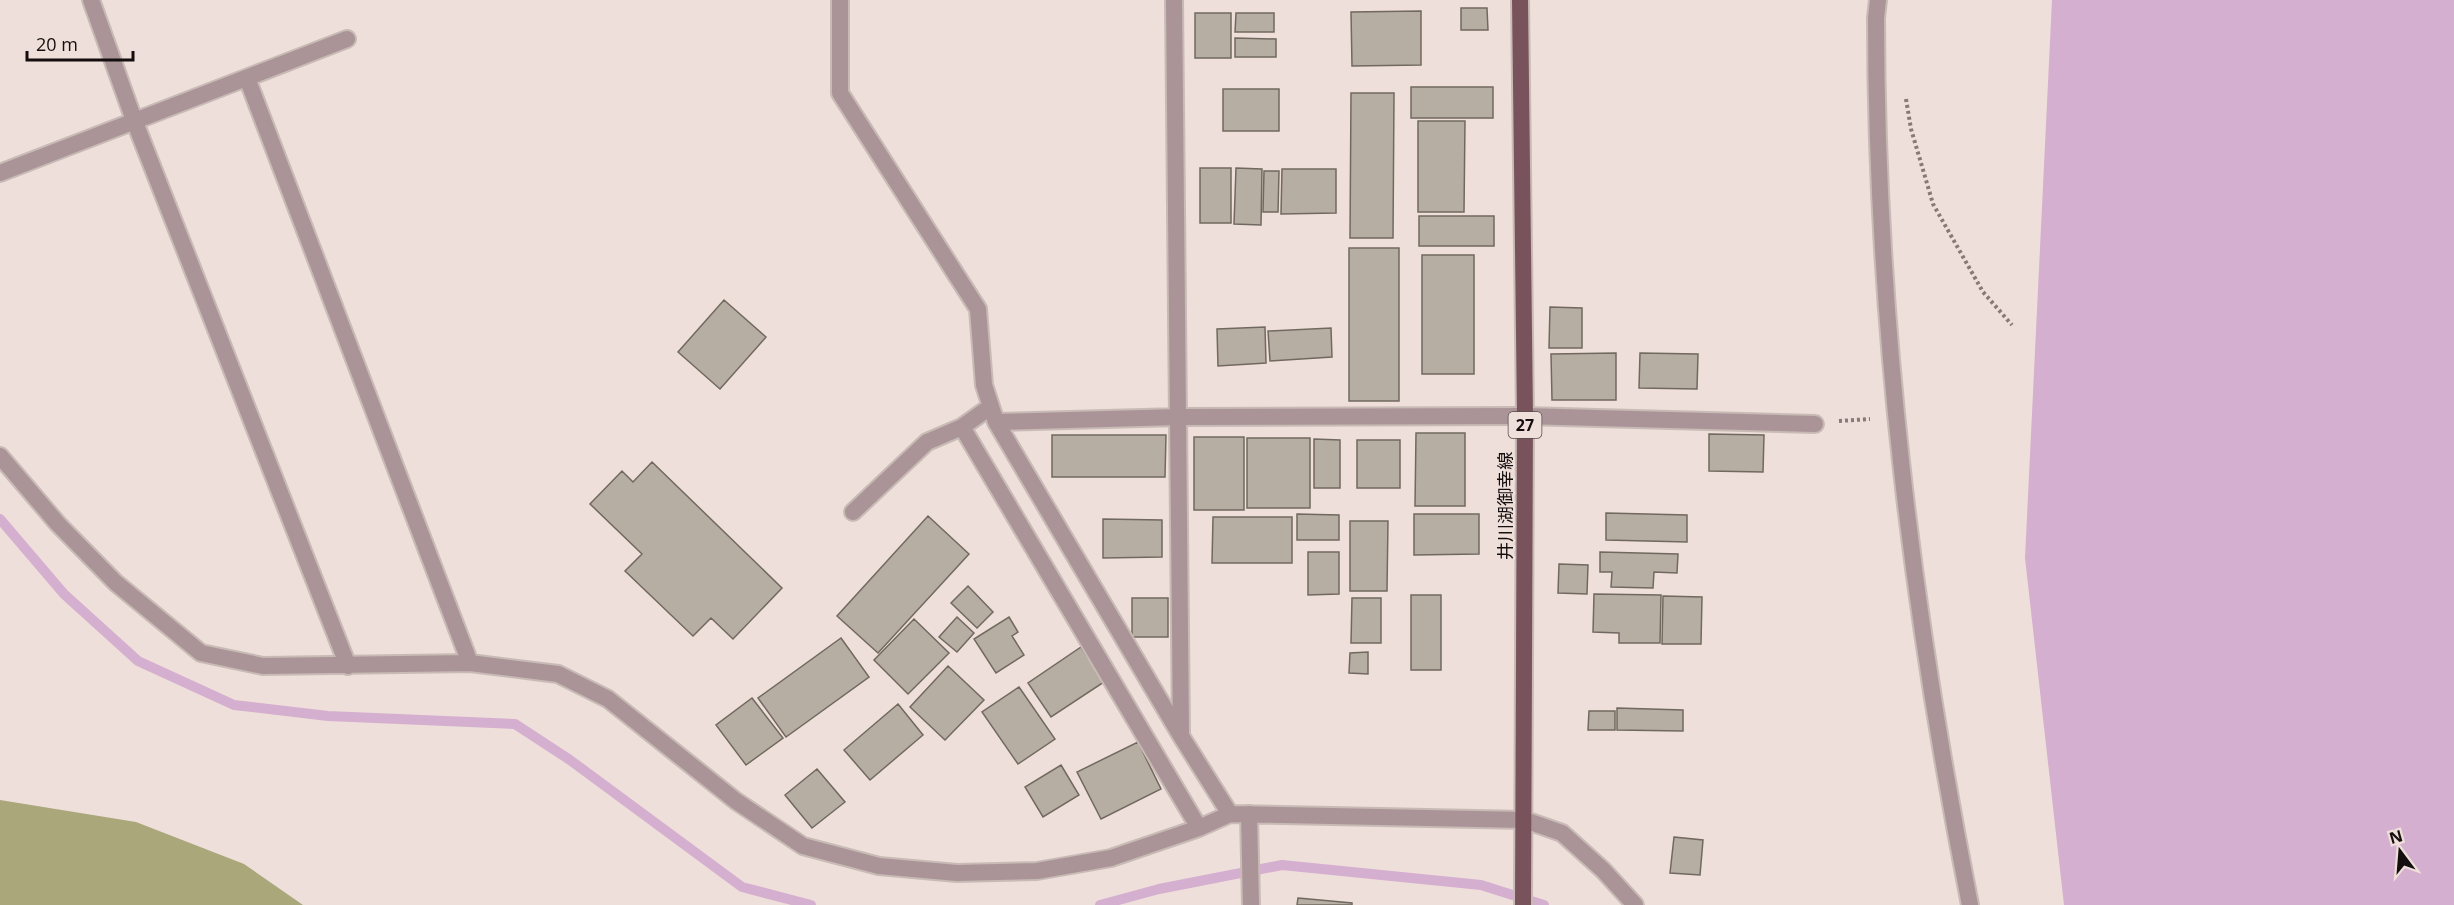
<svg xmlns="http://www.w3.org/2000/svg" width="2454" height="905" font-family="'Open Sans','Noto Sans JP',sans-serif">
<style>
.forest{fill:#aaa77a}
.water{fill:#d5afcf}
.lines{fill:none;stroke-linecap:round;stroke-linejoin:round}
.stream{stroke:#d5afcf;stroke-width:10}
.building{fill:#b7aea3;stroke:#71695f;stroke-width:1.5}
.minor-casing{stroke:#c8bab5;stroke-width:20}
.primary-casing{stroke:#c8bab5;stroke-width:20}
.path{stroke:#857a77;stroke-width:4;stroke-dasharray:3 3;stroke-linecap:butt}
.minor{stroke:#ab9498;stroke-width:16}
.primary{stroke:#79535b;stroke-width:16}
.labels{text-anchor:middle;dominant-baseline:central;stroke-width:4.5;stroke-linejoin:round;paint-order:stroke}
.shield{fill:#efdfda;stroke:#564d4b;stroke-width:1.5}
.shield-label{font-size:16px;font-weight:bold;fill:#140f0e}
.street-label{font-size:18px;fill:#140f0e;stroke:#efdfda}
</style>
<rect width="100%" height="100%" fill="#efdfda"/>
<path class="forest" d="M0,800L136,822L244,864L303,905H0Z"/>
<path class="water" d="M2052,0H2454V905H2064L2025,558Z"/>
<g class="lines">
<path class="stream" d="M0,519L64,594L138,661L234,705L328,716L515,724L570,760L742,887L811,905
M1100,905L1159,889L1282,865L1481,885L1544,905"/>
</g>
<path class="building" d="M1461,8H1487L1488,30H1461Z
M1421,11V65L1352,66L1351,12Z
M1195,13H1231V58H1195Z
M1236,13H1274V32H1235Z
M1235,38L1276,39V57H1235Z
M1411,87H1493V118H1411Z
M1223,89H1279V131H1223Z
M1351,93H1394L1393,238H1350Z
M1418,121H1465L1464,212H1418Z
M1200,168H1231V223H1200Z
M1236,168L1262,169L1261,225L1234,224Z
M1282,169H1336V213L1281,214Z
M1264,171H1279L1278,212H1263Z
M1419,216H1494V246H1419Z
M1349,248H1399V401H1349Z
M1422,255H1474V374H1422Z
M724,300L766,337L720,389L678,352Z
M1550,307L1582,308V348H1549Z
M1265,327L1266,363L1218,366L1217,329Z
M1331,328L1332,357L1270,361L1268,331Z
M1616,353V400H1552L1551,354Z
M1640,353L1698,354L1697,389L1639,388Z
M1416,433H1465V506H1415Z
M1709,434L1764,435L1763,472L1709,471Z
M1052,435H1166L1165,477H1052Z
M1194,437H1244V510H1194Z
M1247,438H1310V508H1247Z
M1314,439L1340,440V488H1314Z
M1357,440H1400V488H1357Z
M652,462L782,588L733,639L711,618L693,636L625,571L642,554L590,504L622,471L633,482Z
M1606,513L1687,515V542L1606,540Z
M1297,514L1339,515V540H1297Z
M1414,514H1479V554L1414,555Z
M928,516L969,554L878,653L837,616Z
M1213,517H1292V563H1212Z
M1103,519L1162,520V557L1103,558Z
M1350,521H1388L1387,591H1350Z
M1308,552H1339V594L1308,595Z
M1600,552L1678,554L1677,573L1654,572L1653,588L1611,587L1612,572H1600Z
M1559,564L1588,565L1587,594L1558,593Z
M968,586L993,612L977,628L951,603Z
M1594,594L1661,595L1660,643H1619V633L1593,632Z
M1411,595H1441V670H1411Z
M1663,596L1702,597L1701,644H1662Z
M1132,598H1168V637H1132Z
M1352,598H1381V643H1351Z
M957,617L974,633L957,652L939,637Z
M1009,617L1018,632L1012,636L1024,655L996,673L974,639Z
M914,619L949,653L908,694L874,660Z
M841,638L869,677L786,737L758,698Z
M1081,647L1104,682L1051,717L1028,683Z
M1368,652V674L1349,673L1350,653Z
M948,666L984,700L945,740L910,707Z
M1019,687L1055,739L1018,764L982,712Z
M752,698L783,738L746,765L716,725Z
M898,704L923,735L870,780L844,750Z
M1617,708L1683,710V731L1617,730Z
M1589,711H1615V730H1588Z
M1138,742L1161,789L1101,819L1077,772Z
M1061,765L1079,795L1043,817L1025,787Z
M817,769L845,802L812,828L785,795Z
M1674,837L1703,840L1700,875L1670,873Z
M1298,898L1352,903V905H1297Z"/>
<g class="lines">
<defs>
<path id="minor" d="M91,0L134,120L348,666
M840,0V93L978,309L984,385L996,422L1181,736L1230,814
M1174,0L1181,734
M1878,0L1876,18C1876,318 1912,611 1970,905
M247,78L470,663
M0,173L347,39
M996,422L1178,417L1525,416L1815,424
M962,427L990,407
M0,456L58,524L116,583L201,653L263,666L470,663L558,674L608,699L736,801L803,846L879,866L957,873L1037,871L1111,858L1199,828L1230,814L1525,820L1562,833L1603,870L1635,905
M853,512L927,442L962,427L1199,828
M1249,814L1251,905"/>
<path id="primary" d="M1520,0L1525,416L1523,905"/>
</defs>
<use href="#minor" class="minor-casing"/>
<use href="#primary" class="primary-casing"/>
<path class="path" d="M1906,99L1911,129L1933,204L1983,292L2012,325
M1839,421L1870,419"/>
<use href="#minor" class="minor"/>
<use href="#primary" class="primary"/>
</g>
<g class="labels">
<rect class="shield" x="1508.5" y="412" width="33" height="26" rx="4.5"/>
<g class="shield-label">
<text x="1525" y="425">27</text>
</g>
<g class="street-label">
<text transform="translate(1505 506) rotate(-90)">井川湖御幸線</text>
</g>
</g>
<g transform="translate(2400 851) rotate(344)" stroke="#efdfda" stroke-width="4.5" paint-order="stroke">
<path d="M0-4.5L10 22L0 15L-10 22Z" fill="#140f0e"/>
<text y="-9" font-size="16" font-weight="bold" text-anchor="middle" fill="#140f0e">N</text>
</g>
<path d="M27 51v9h106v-9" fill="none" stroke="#140f0e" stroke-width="3"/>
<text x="36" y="51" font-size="18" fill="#140f0e" stroke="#efdfda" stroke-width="4.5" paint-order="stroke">20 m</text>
</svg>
